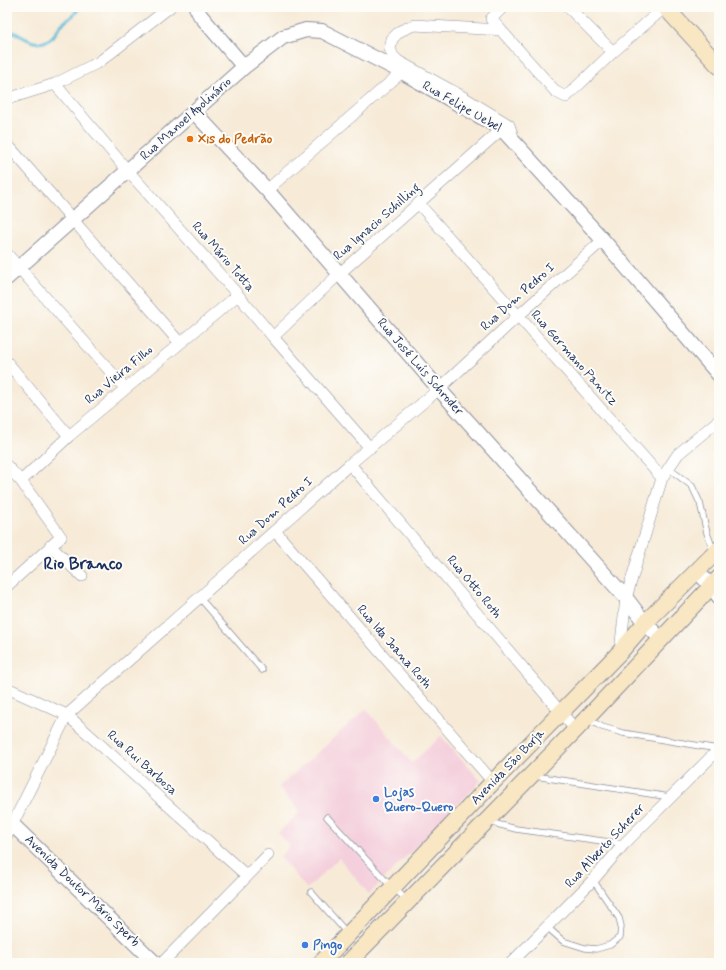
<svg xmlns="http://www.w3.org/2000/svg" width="726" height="970" font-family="Mynerve,sans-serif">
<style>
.built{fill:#f4cfdc}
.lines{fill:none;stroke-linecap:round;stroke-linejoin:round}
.stream{stroke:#5abbd8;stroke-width:3}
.service-casing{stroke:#898d9b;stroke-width:7}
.minor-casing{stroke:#898d9b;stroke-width:12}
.tertiary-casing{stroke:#898d9b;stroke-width:16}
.secondary-casing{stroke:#898d9b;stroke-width:18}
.service{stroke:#fff;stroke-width:5.5}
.minor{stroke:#fff;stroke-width:11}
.tertiary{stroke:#fff;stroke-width:14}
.secondary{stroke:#f9e7c3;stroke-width:16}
.food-dot{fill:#e8710a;stroke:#fdfcf7;stroke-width:1.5}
.shop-dot{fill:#3f7fe0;stroke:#fdfcf7;stroke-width:1.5}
.labels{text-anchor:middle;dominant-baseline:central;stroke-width:4;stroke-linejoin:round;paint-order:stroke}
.street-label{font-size:13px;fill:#1b2f5e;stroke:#fdfcf7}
.food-label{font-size:13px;font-weight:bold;fill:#c56008;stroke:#fdfcf7;text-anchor:start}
.shop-label{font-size:13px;font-weight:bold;fill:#366cbe;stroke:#fdfcf7;text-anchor:start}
.district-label{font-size:17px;font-weight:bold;fill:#1b2f5e;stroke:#fdfcf7}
</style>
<rect width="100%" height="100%" fill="#fdfcf7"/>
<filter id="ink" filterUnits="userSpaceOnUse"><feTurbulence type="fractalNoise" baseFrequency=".025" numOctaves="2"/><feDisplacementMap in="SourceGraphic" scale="8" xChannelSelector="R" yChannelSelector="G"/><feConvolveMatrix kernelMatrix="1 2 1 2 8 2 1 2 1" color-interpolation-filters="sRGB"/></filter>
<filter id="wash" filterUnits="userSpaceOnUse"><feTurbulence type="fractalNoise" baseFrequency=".012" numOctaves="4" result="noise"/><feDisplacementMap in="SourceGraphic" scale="16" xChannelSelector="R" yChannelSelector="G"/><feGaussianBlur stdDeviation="0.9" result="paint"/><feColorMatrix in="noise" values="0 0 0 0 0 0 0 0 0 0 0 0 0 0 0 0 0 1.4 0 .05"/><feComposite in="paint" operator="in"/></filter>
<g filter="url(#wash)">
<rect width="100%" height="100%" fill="#f7ebd8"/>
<path class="built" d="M366,709L412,763L441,736L481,781L369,894L339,858L307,889L280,857L290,846L278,833L300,812L279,787Z"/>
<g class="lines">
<path class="stream" d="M7,35L14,32C27,40 42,50 54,35C57,32 58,28 61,25C68,18 75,17 79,7"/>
</g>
</g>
<g filter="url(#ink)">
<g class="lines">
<defs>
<path id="service" d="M668,468L692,486L700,503L707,533L714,552
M199,597L262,670
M590,718L593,722L602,727L623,733L718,749
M535,776L670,797
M327,817L386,881L408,901
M489,822L516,829L624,844
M311,892L347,933
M547,927L563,941L585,948L596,949L610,945L620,937L621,926L619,918L593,880"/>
<path id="minor" d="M503,7L491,19L556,92L566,97L613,52L665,7
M568,7L613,52
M501,30L414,25L400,31L392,39L390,49L393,56L398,61L458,94L509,125L514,140
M55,84L128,171L238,295L273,337L370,448
M7,99L55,84L99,62L170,7
M7,144L180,343
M267,190L402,72
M419,204L662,478
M7,254L125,388
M273,337L339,274L502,129
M7,362L69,436
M350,464L575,729
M7,466L21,481L61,537L7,586
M21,481L69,436L238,295
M275,531L493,782
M50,546L82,576
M620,651L626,598L662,478L678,454L719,420
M7,688L67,715L247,876
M7,835L67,715L350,464L439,389L518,316L603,240
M162,963L268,855
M511,963L593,880L624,844L719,749"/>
<path id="tertiary" d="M196,7L200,15L244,67
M194,112L267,190L439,389L626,598L645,623L661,639
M7,278L244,67L283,37L306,30L322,31L402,72L502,129L603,240L719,375
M697,571L711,586L719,597
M7,821L12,824L155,963"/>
<path id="secondary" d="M665,7L719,66
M321,963L493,782L620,652L645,623L719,549
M348,963L589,716L719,578"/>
</defs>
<use href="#service" class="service-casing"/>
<use href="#minor" class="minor-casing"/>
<use href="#tertiary" class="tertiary-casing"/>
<use href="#secondary" class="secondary-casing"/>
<use href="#service" class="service"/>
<use href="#minor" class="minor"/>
<use href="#tertiary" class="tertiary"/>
<use href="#secondary" class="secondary"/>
</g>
</g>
<circle class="food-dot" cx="190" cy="139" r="4"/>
<g class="shop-dot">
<circle cx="376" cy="799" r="4"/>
<circle cx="305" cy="945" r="4"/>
</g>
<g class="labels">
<g class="street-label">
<text transform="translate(462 107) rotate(30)">Rua Felipe Uebel</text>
<text transform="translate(186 119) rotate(-42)">Rua Manoel Apolinário</text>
<text transform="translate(377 222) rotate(-41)">Rua Ignacio Schilling</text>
<text transform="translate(223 257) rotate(49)">Rua Mário Totta</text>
<text transform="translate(518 297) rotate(-42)">Rua Dom Pedro I</text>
<text transform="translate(574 358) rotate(48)">Rua Germano Panitz</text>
<text transform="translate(420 367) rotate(49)">Rua José Luís Schroder</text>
<text transform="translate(119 375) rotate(-40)">Rua Vieira Filho</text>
<text transform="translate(276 511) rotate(-42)">Rua Dom Pedro I</text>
<text transform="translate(474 587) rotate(50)">Rua Otto Roth</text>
<text transform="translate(394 647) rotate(49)">Rua Ida Joana Roth</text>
<text transform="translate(142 763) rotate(42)">Rua Rui Barbosa</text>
<text transform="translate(508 767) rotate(-46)">Avenida São Borja</text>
<text transform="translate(605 846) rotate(-47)">Rua Alberto Scherer</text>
<text transform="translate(82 891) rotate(44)">Avenida Doutor Mário Sperb</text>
</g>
<g class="food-label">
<text x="198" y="139">Xis do Pedrão</text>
</g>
<g class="shop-label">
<text x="384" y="792">Lojas<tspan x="384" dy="15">Quero-Quero</tspan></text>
<text x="313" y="945">Pingo</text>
</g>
<g class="district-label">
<text x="83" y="564">Rio Branco</text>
</g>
</g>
<rect width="726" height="970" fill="none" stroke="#fdfcf7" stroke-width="24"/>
</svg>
